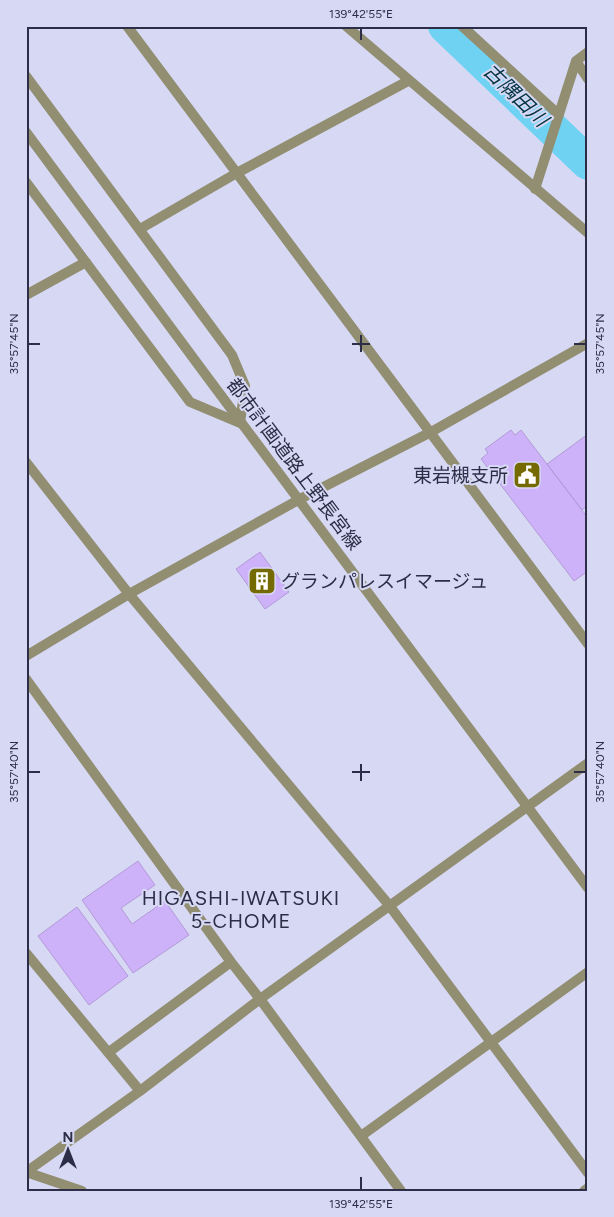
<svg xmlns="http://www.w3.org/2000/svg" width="614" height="1217" font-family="Figtree,'Noto Sans JP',sans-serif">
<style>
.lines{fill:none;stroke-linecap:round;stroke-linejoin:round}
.river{stroke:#70d2f3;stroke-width:34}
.building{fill:#ceb2f9;stroke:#b29ad7}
.minor{stroke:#918e71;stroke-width:10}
.tertiary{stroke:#918e71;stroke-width:10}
.ticks{fill:none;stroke:#2d2d47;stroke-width:2}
.labels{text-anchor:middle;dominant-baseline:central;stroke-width:4;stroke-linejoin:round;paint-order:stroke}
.street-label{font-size:19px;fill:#2d2d47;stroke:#d7d9f4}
.poi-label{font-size:19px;fill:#2d2d47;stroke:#d7d9f4;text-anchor:end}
.water-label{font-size:20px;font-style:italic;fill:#043442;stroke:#d7d9f4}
.neighbourhood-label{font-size:20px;letter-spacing:1px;fill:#2d2d47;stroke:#d7d9f4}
.neatline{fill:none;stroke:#2d2d47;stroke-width:2}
.ticks-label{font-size:12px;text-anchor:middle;fill:#2d2d47}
</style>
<rect width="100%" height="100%" fill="#d7d9f4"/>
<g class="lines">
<path class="river" d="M445,26L588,163"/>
</g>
<path class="building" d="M511,430L515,435L521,430L588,518V571L574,581L481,459L488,453L485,449Z
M588,434V505L582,510L547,464Z
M260,552L289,592L265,609L236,569Z
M138,861L155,885L121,908L132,924L165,901L189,935L133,973L82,900Z
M77,907L128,976L89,1005L38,936Z"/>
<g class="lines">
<path class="minor" d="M127,26L588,644
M346,26L588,233
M462,26L559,115
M576,61L588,79
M26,76L232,355L245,386L240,423L190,402L26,182
M535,189L576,61L588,52
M140,229L235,174L408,81
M26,295L86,262
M26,462L129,594L389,905L588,1173
M300,499L431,432L588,343
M26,679L231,962L260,999L401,1191
M26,953L140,1091
M109,1052L231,962
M361,1136L588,972
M26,1172L140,1091L260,999L588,763
M26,1172L82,1191
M584,1191L588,1188"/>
<path class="tertiary" d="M26,132C212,385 401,636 588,888
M26,656L129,594L300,499"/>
</g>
<path class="ticks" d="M361,28V40M361,335V352M28,344H40M352,344H370M574,344H586M361,764V781M28,772H40M352,772H370M574,772H586M361,1177V1190"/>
<defs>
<symbol id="civic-square" viewBox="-11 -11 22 22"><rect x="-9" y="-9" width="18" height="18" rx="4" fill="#756a02" stroke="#d7d9f4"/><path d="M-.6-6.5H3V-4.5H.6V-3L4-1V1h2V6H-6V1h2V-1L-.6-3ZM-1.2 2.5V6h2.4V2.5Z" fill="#fff"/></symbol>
<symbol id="building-square" viewBox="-11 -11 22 22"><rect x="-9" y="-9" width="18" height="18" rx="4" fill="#756a02" stroke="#d7d9f4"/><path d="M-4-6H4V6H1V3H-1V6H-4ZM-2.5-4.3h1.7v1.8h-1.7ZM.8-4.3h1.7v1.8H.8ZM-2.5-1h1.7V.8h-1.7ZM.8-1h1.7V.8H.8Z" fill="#fff"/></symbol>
</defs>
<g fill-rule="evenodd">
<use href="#civic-square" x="511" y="459" width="32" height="32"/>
<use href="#building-square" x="246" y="565" width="32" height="32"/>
</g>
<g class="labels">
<g class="street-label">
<text transform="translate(294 464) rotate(53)">都市計画道路上野長宮線</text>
</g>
<g class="poi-label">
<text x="508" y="475">東岩槻支所</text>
<text x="281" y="581" text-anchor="start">グランパレスイマージュ</text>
</g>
<g class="water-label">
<text transform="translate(516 95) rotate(44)">古隅田川</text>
</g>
<g class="neighbourhood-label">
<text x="241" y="898">HIGASHI-IWATSUKI<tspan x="241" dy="23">5-CHOME</tspan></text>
</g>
</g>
<rect width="614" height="1217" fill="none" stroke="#d7d9f4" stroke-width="55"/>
<g transform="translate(68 1150)" stroke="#d7d9f4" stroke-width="4" paint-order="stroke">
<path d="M0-4L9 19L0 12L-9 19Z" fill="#2d2d47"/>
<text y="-8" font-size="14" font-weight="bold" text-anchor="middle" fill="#2d2d47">N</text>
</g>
<rect x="28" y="28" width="558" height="1162" class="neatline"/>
<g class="ticks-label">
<text x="361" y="18">139°42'55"E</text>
<text transform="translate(14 344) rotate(-90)" y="4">35°57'45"N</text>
<text transform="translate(600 344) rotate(-90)" y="4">35°57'45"N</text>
<text transform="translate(14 772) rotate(-90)" y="4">35°57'40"N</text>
<text transform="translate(600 772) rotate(-90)" y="4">35°57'40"N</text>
<text x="361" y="1208">139°42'55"E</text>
</g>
</svg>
